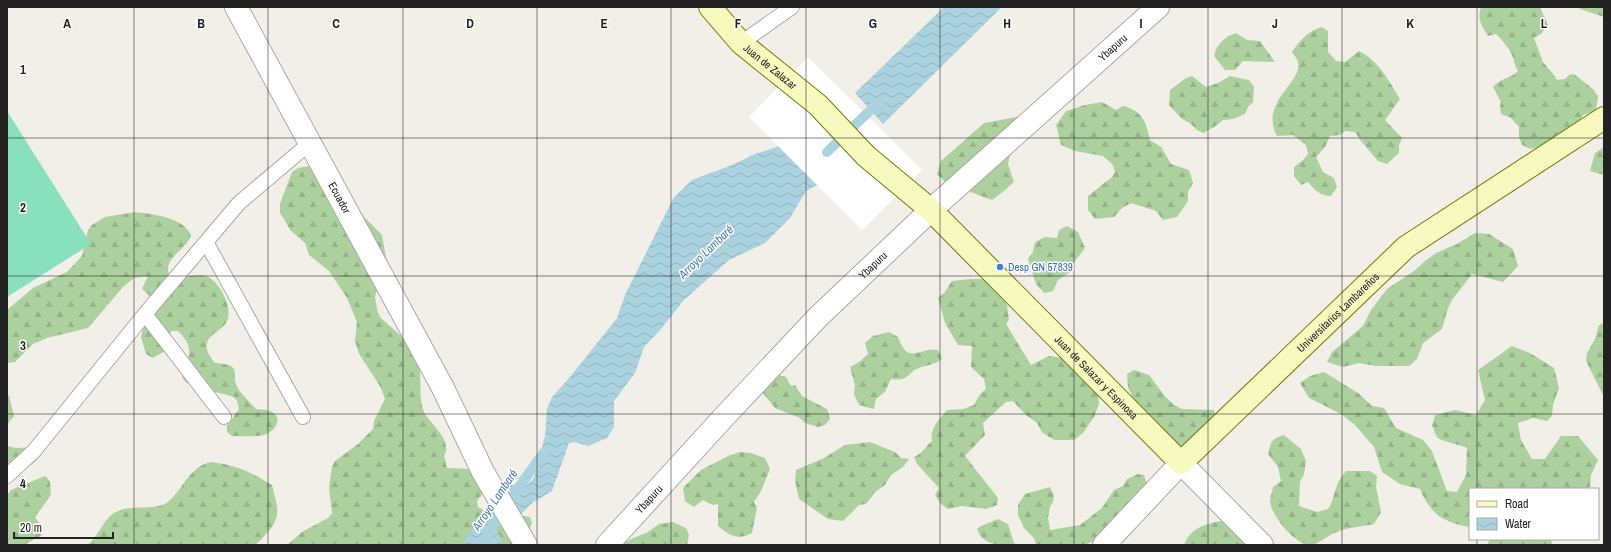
<svg xmlns="http://www.w3.org/2000/svg" width="1611" height="552" font-family="'Archivo Narrow',sans-serif">
<style>
.forest{fill:url(#forest-firs)}
.pitch{fill:#88e0be}
.water{fill:url(#water-waves)}
.pier{fill:#fff}
.lines{fill:none;stroke-linecap:round;stroke-linejoin:round}
.stream{stroke:#aad3df;stroke-width:10}
.lane-casing{stroke:#a9a9a9;stroke-width:16}
.street-casing{stroke:#a9a9a9;stroke-width:24}
.secondary-casing{stroke:#707d05;stroke-width:24}
.lane{stroke:#fff;stroke-width:14}
.street{stroke:#fff;stroke-width:22}
.secondary{stroke:#f7fabf;stroke-width:22}
.grid{fill:none;stroke:#222;stroke-width:1;stroke-opacity:0.55}
.shop-dot{fill:#3f7fe0;stroke:#fff;stroke-width:1.5}
.labels{text-anchor:middle;dominant-baseline:central;stroke-width:3;stroke-linejoin:round;paint-order:stroke}
.street-label{font-size:11px;fill:#222;stroke:#fff}
.shop-label{font-size:11px;fill:#366cbe;stroke:#fff;text-anchor:start}
.water-label{font-size:12px;font-style:italic;fill:#4a7aab;stroke:#fff}
.grid-label{font-size:13px;text-anchor:middle;font-weight:bold;fill:#222;stroke:#fff;stroke-width:3;stroke-linejoin:round;paint-order:stroke}
</style>
<defs>
<pattern id="forest-firs" width="22" height="20" patternUnits="userSpaceOnUse"><rect width="22" height="20" fill="#add19e"/><path d="M5 1l3.5 6h-7zM16 11l3.5 6h-7z" fill="#95b388"/></pattern>
<pattern id="water-waves" width="16" height="10" patternUnits="userSpaceOnUse"><rect width="16" height="10" fill="#aad3df"/><path d="M0 5q4-4 8 0t8 0" fill="none" stroke="#92b5bf"/></pattern>
</defs>
<rect width="100%" height="100%" fill="#f2efe9"/>
<path class="forest" d="M1481,7H1540L1548,25L1541,34L1534,38L1543,62L1553,74L1557,80L1565,79L1569,75L1574,74L1594,90L1598,97L1596,109L1593,112L1583,115L1576,130L1559,134L1550,144L1531,149L1522,145L1519,137V127L1511,118L1501,114L1500,106L1501,102L1493,87C1501,77 1511,79 1518,71C1515,66 1514,61 1512,55C1509,48 1502,40 1496,34L1488,36C1481,24 1477,20 1481,7Z
M1578,7H1604V17L1580,9Z
M1322,27L1328,31V52L1336,61L1345,62L1359,51C1379,61 1389,81 1400,99L1385,120L1402,138L1399,145V153L1387,164L1378,161L1361,141L1355,132L1345,131L1340,135L1330,136L1325,147L1316,157L1323,172L1334,178L1337,187L1331,196C1321,196 1314,190 1308,182L1301,185L1294,176V167L1303,160L1308,154L1306,145L1293,135L1277,136C1259,102 1302,83 1298,63C1298,59 1294,55 1292,52C1299,41 1309,30 1322,27Z
M1236,33L1247,40L1260,41L1275,62L1243,61L1235,70H1225L1214,56C1216,45 1225,36 1236,33Z
M1192,76L1206,87L1218,83L1230,76L1249,80L1254,87L1253,102L1248,107L1245,114L1233,119L1223,120L1214,127L1203,133L1197,130L1190,123L1182,119L1169,105L1170,90L1186,78Z
M1102,102L1116,110L1123,106C1143,111 1146,122 1150,140L1161,147L1171,164L1189,170L1193,183L1188,192V201L1177,217L1163,220L1156,211L1131,203L1122,208L1114,217L1095,219L1088,210V196L1112,177L1115,172L1113,165L1103,156L1075,151L1061,145L1056,125L1066,111L1085,105Z
M1027,115L1011,148L1008,164L1014,182L1004,191L992,200L946,183L937,174L941,161L984,123Z
M1604,147V175L1590,171L1595,153Z
M313,165L382,235L386,257L375,297L377,310L380,317C387,324 411,343 414,351C417,357 420,366 420,372C421,384 419,400 424,412C431,425 453,440 444,456L447,468L473,469L483,493L477,501L478,507L485,511L530,517L532,523L526,535L517,545H287L302,532L328,518L332,513L329,488L332,467L335,461L358,444L373,429L374,421L385,399L380,386L359,354L355,341L357,322L347,298L329,271L309,255L305,243L290,230L280,212V204L292,172L298,168Z
M135,212C152,214 183,217 191,235C187,251 159,258 171,279C183,280 191,274 201,275C217,275 234,307 227,321C223,330 209,334 207,343C205,351 211,357 215,363C246,365 228,373 239,390C244,397 251,403 256,409C261,410 268,409 272,412C284,419 274,432 264,435C254,437 242,436 232,436L227,432V426L239,409L237,401L234,397C223,393 188,388 183,379C182,377 182,375 181,373C192,355 193,346 178,331H171L168,337L165,351L153,358L146,354L141,337L151,297L142,289L148,276L134,278L123,287L88,328L47,338L33,344L15,362L7,363V310L33,288L67,272L82,256L88,230L92,225L105,217Z
M1067,226L1078,232L1085,248L1072,265L1070,272L1058,280L1053,291L1044,293L1036,284L1028,259L1033,252L1035,242L1045,237L1057,238L1059,230Z
M1475,233L1489,234L1513,249L1518,266L1503,282L1472,274L1452,300L1447,311L1442,329L1423,343L1417,359L1409,366H1376L1359,363L1343,367L1327,362L1332,352L1363,326L1371,310L1387,289L1414,271L1425,261L1436,253L1457,244Z
M971,279H984L1006,298L1009,320L1006,324L1031,365L1049,356L1064,358L1097,384L1099,404L1094,417L1083,433L1074,440H1055L1049,437L1042,432L1037,423L1026,415L1013,401L1006,402L983,423L985,435L965,456L998,498L997,505L986,509L962,506L948,509L941,504L935,495L939,488L917,464L914,457C922,454 926,446 932,441C929,429 940,419 947,410L963,409L974,405L980,394L986,389L984,379L971,367L972,346L958,345L945,323L938,298L945,292L952,281Z
M1604,323V397L1586,361L1587,353L1595,339L1599,325Z
M889,332L898,337C908,367 920,346 938,350L942,359C932,366 929,364 919,368C907,372 910,382 891,379L885,392L876,399L874,409L859,405L854,394L855,385L850,367L859,362L868,354L865,343L873,336Z
M1512,346L1530,353L1554,368L1559,388L1553,405L1552,416L1547,421L1533,418L1518,423L1521,440L1532,459H1545L1561,436H1578L1598,460L1591,475L1590,489H1470V527C1443,522 1431,515 1420,489L1400,484L1382,472L1374,447L1355,425L1341,414L1309,398L1300,383L1310,376L1324,372L1358,393L1372,406L1384,408L1396,428L1423,440L1432,451L1447,491L1457,492L1466,475L1467,448C1460,445 1442,441 1438,438C1435,435 1434,429 1432,426L1435,415L1455,410L1476,415L1485,400L1478,370Z
M1134,370L1149,375L1164,395L1173,404L1182,409L1214,410L1218,438L1169,455L1147,418L1133,398L1128,387L1127,374Z
M775,374L786,377L791,386L795,385L802,396L827,409L830,419L825,425L818,427L805,423L800,418L775,408L759,388Z
M7,394L9,396L14,416L7,425Z
M1284,435L1301,449L1306,461L1304,474L1300,482L1299,506L1317,512L1328,509C1333,502 1333,496 1336,488C1338,481 1342,476 1346,471H1370L1377,476L1376,487L1381,512L1374,524C1361,527 1347,527 1335,533C1327,536 1319,544 1310,545C1296,546 1271,515 1270,502C1270,498 1272,492 1273,487L1281,481L1278,467L1268,454C1271,442 1271,439 1284,435Z
M870,442L895,452L901,458L909,459L903,467L891,475L885,485L875,492L866,504L859,505L843,521L828,519L799,499L795,481L796,470L824,458L845,445Z
M7,446L16,448L39,447L42,452C37,465 20,471 7,475Z
M740,452L751,453L765,458L770,469L761,491L754,502L757,508L752,533C738,541 729,535 718,526V504L713,505L703,500L694,507L685,501L683,488L701,470L728,456Z
M211,462C236,465 251,472 272,485C277,507 283,516 266,534C263,538 259,542 255,545H87C100,536 103,517 118,511C133,504 156,512 169,501C184,488 189,467 211,462Z
M1138,474L1144,475L1149,490L1100,539L1084,545H1036L1034,538L1024,528L1018,515V505L1025,494L1050,487L1054,495L1053,502L1050,507L1048,518L1050,530L1080,525L1102,508L1114,490L1123,486L1127,479Z
M45,476L50,481L51,495L35,517L43,529L42,535L24,545H7V495L11,490Z
M998,519L1008,524L1014,543L1018,545C1002,545 983,547 977,529L979,527Z
M1221,521C1247,521 1260,518 1271,545H1184C1190,528 1205,524 1221,521Z
M673,522L686,528L689,535L687,545H621L629,540L648,532L659,524Z
M1490,539H1551L1552,545H1487Z"/>
<path class="pitch" d="M7,111L91,244L7,297Z"/>
<path class="water" d="M944,7H1002L883,124L855,93Z
M788,136L835,175L806,191L790,218L765,243L729,260L683,301L661,329L644,347L635,373L614,401V427L607,438L588,446L575,442L569,443L552,491L532,503L509,527L501,519L515,500L507,485H527L534,478L545,436L547,409L552,397L570,377L617,318L625,295L674,197L692,180L732,165L755,154L777,147Z
M492,497L505,502L490,521L500,536L502,545H462Z"/>
<path class="pier" d="M808,57L922,170L862,230L749,117Z"/>
<g class="lines">
<path class="stream" d="M827,152L880,101
M481,545L516,491L545,451"/>
<defs>
<path id="lane" d="M741,43L792,7
M206,242L303,417
M145,314L224,417
M7,476L34,451L145,314L239,203L310,143"/>
<g id="street">
<path id="s1" d="M236,7L443,388L483,472L526,545"/>
<path id="s2" d="M607,545L723,418L818,317L931,210L1158,7"/>
<path d="M1104,545L1181,463L1262,545"/>
</g>
<g id="secondary">
<path id="s3" d="M710,7L741,43L818,105L866,156L931,210L1181,463L1406,247L1604,118"/>
</g>
</defs>
<use href="#lane" class="lane-casing"/>
<use href="#street" class="street-casing"/>
<use href="#secondary" class="secondary-casing"/>
<use href="#lane" class="lane"/>
<use href="#street" class="street"/>
<use href="#secondary" class="secondary"/>
</g>
<path class="grid" d="M134,7V545M268,7V545M403,7V545M537,7V545M671,7V545M806,7V545M940,7V545M1074,7V545M1208,7V545M1342,7V545M1477,7V489M7,138H1604M7,276H1604M7,414H1604M1477,539V545"/>
<circle class="shop-dot" cx="1000" cy="267" r="4"/>
<g class="labels">
<g class="street-label">
<text stroke="none"><textPath href="#s2" startOffset="710">Ybapuru</textPath></text>
<text stroke="none"><textPath href="#s3" startOffset="85">Juan de Zalazar</textPath></text>
<text stroke="none"><textPath href="#s1" startOffset="217">Ecuador</textPath></text>
<text stroke="none"><textPath href="#s2" startOffset="386">Ybapuru</textPath></text>
<text stroke="none"><textPath href="#s3" startOffset="874">Universitarios Lambareños</textPath></text>
<text stroke="none"><textPath href="#s3" startOffset="536">Juan de Salazar y Espinosa</textPath></text>
<text stroke="none"><textPath href="#s2" startOffset="62">Ybapuru</textPath></text>
</g>
<g class="shop-label">
<text x="1008" y="267">Desp GN 57839</text>
</g>
<g class="water-label">
<text transform="translate(706 252) rotate(-44)">Arroyo Lambaré</text>
<text transform="translate(495 500) rotate(-56)">Arroyo Lambaré</text>
</g>
</g>
<g class="grid-label">
<text x="67" y="28">A</text>
<text x="201" y="28">B</text>
<text x="336" y="28">C</text>
<text x="470" y="28">D</text>
<text x="604" y="28">E</text>
<text x="738" y="28">F</text>
<text x="873" y="28">G</text>
<text x="1007" y="28">H</text>
<text x="1141" y="28">I</text>
<text x="1275" y="28">J</text>
<text x="1410" y="28">K</text>
<text x="1544" y="28">L</text>
<text x="23" y="74">1</text>
<text x="23" y="212">2</text>
<text x="23" y="350">3</text>
<text x="23" y="488">4</text>
</g>
<rect width="1611" height="552" fill="none" stroke="#222222" stroke-width="16"/>
<rect x="1469" y="488" width="130" height="52" fill="#ffffff" stroke="#a7a7a7"/>
<rect x="1477" y="501" width="20" height="6" fill="#f7fabf" stroke="#a7a7a7"/>
<text x="1505" y="508" font-size="12" fill="#222222">Road</text>
<rect x="1477" y="518" width="20" height="12" fill="url(#water-waves)" stroke="#a7a7a7"/>
<text x="1505" y="528" font-size="12" fill="#222222">Water</text>
<path d="M14 532v6h99v-6" fill="none" stroke="#222222" stroke-width="2"/>
<text x="20" y="532" font-size="12" fill="#222222" stroke="#ffffff" stroke-width="3" paint-order="stroke">20 m</text>
</svg>
